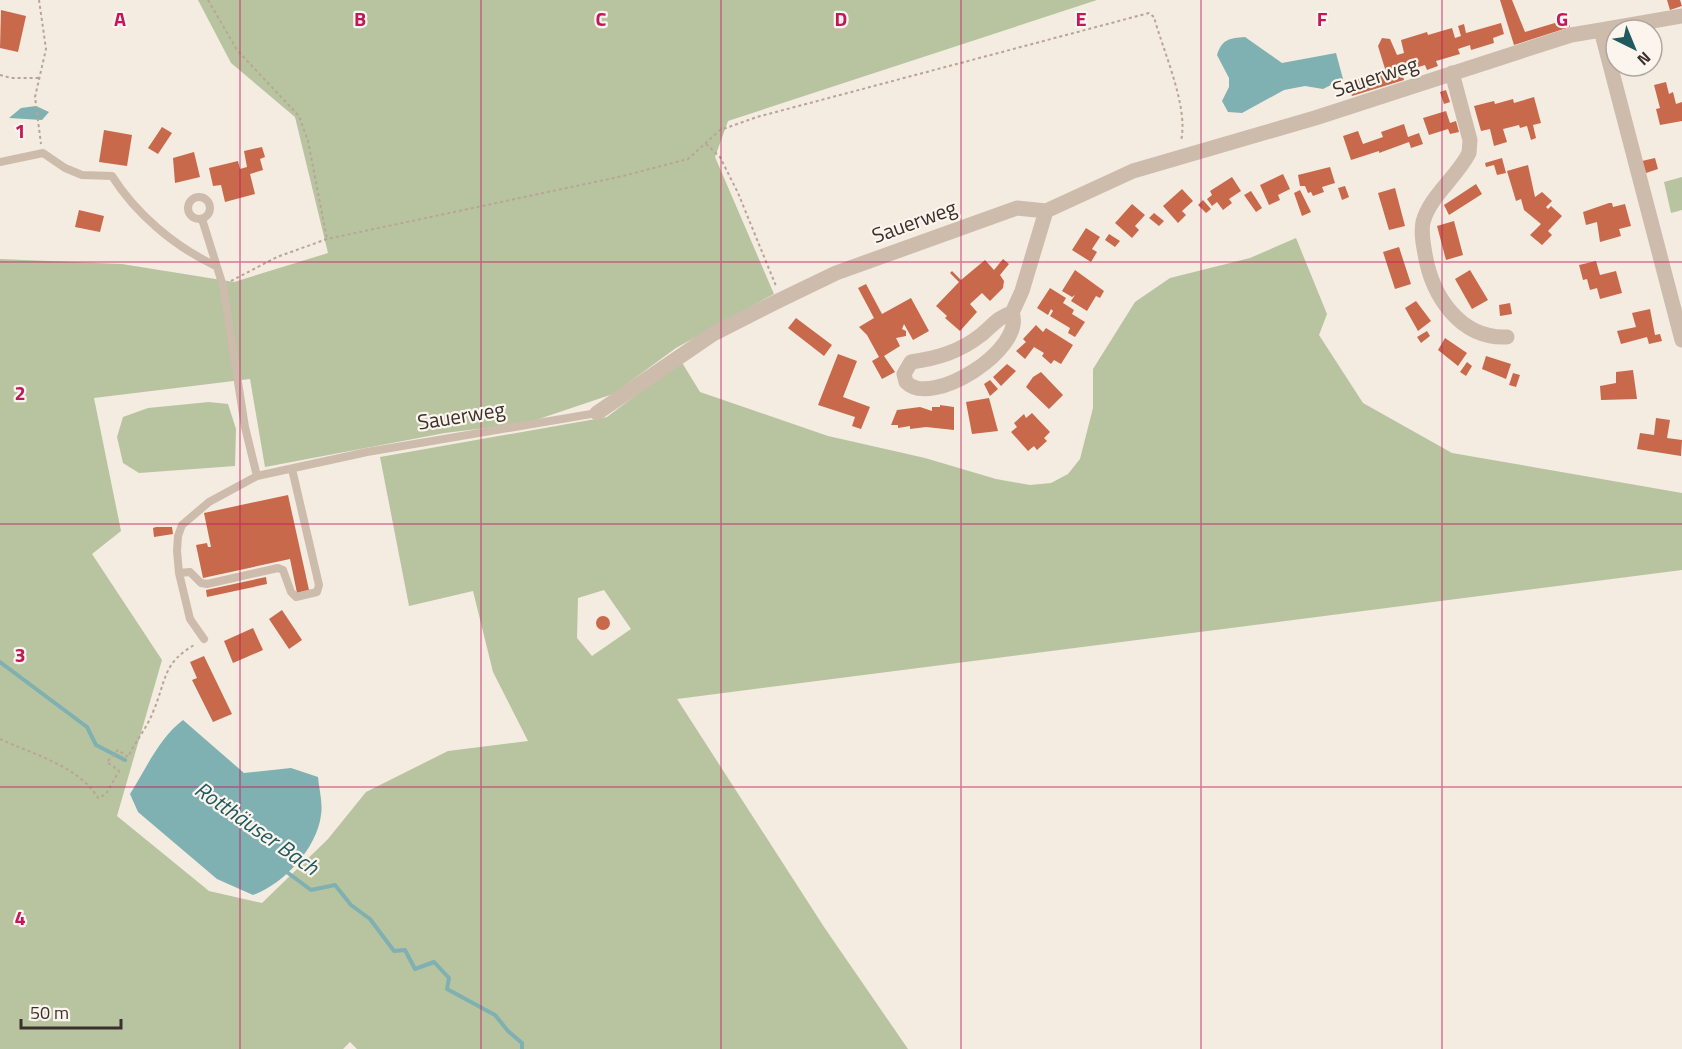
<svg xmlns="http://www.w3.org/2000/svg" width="1682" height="1049" font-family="'Titillium Web',sans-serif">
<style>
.green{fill:#b8c4a0;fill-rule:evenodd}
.water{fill:#7fb0b2}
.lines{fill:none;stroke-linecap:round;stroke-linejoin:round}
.stream{stroke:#7fb0b2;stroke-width:4}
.building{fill:#c8694b}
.path{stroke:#b9a596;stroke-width:2;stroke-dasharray:3 3;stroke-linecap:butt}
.service{stroke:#cdbbac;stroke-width:8}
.minor{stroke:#cdbbac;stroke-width:15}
.grid{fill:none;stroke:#c2185b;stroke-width:1.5;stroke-opacity:0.55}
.labels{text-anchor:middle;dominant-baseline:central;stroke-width:4.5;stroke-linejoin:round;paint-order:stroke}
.street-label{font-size:21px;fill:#3b302b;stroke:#fbf5ee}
.water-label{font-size:22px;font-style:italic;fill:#1f5a5e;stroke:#fbf5ee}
.grid-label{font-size:20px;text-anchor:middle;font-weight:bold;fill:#c2185b;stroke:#fbf5ee;stroke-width:4.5;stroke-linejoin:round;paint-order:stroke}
</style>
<rect width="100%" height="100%" fill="#f4ebe1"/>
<path class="green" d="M198,0H1097L728,121L715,157L774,294L676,348L613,394L527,423L445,433L265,467L250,379L94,398L121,531L92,554L162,660L117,816L209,891L262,903L328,839L366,792L448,751L528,741L493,672L473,591L409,606L380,457L607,417L681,361L700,392L828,436L925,458L996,479L1030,485L1051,483L1068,474L1080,459L1093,408V369L1135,302L1170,278L1250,258L1296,238L1327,314L1319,335L1363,403L1452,453L1682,493V570L677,699L824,927L908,1049H357L350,1042L343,1049H0V259L122,264L234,282L328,253L295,117L231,63ZM604,590L631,629L592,656L577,638L578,598Z
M1682,177V210L1671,213L1664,182Z
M209,402L228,404L236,429L235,466L139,473L123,463L117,437L123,417L148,408Z"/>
<path class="water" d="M1245,37L1282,63L1336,53L1343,79L1323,89L1305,86L1284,90L1242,113L1228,112L1222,101L1229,87V78L1217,55C1222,39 1230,38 1245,37Z
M36,106L49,112L42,120L9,118L21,108Z
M183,720L244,773L291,768L318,777C319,789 323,803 321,815C317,848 284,884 253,895L217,879L138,812L130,794C146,769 159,738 183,720Z"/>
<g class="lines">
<path class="stream" d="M0,662L87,727L96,745L125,760
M284,870L311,890L335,885L351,905L370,919L394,951L405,950L415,969L434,962L449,978L447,989L495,1015L508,1031L522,1043V1049"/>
</g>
<path class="building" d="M1500,0H1512L1525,32L1558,22L1556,16L1566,14L1570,27L1514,45Z
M1667,0H1680L1682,6L1670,10Z
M1,10L26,16L18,52L0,48Z
M1501,23L1504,34L1493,38L1494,43L1471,50L1470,45L1458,49L1460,54L1436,61L1438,66L1427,70L1425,65L1402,72L1404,80L1352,96L1346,82L1386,72L1378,46L1382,38L1390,39L1397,55L1404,53L1401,40L1427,32L1428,35L1452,28L1455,38L1461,36L1458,26L1464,24L1466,33Z
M1666,82L1669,94L1673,92L1676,104L1682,102V121L1660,125L1656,109L1660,108L1654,85Z
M1446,90L1450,102L1444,104L1440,92Z
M1534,97L1541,123L1533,125L1536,138L1531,140L1527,126L1520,128L1519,125L1503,129L1507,142L1494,146L1490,129L1481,131L1474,106L1494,101L1495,104L1513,99L1514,103Z
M1446,111L1450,123L1456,121L1459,132L1450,134L1448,129L1429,135L1423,118Z
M1404,124L1408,137L1419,133L1423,144L1411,148L1409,142L1379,153V151L1351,160L1343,136L1358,131L1363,144L1383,137L1381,132Z
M162,127L172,133L158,154L148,148Z
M104,130L132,135L127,166L99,162Z
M262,147L265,157L260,159L263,170L250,174L255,194L225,202L221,185L213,186L209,168L238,161L240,169L247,167L244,151Z
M194,152L200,177L175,183L173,158Z
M1502,158L1506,173L1497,175L1494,165L1486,167L1485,163Z
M1655,158L1658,169L1646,173L1642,161Z
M1528,165L1535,197L1542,192L1552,201L1546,207L1548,209L1551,206L1562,216L1548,231L1552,235L1542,245L1530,235L1541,224L1524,210L1521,199L1516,201L1507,171Z
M1330,167L1335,183L1322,187L1324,192L1313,196L1311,192L1308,193L1305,186H1300L1298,175Z
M1283,174L1290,189L1278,195L1280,200L1269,205L1260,185Z
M1232,177L1241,191L1229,199L1232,203L1223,210L1217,202L1212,206L1207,199L1212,195L1210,191Z
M1476,184L1482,194L1449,215L1444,205Z
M1345,186L1349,197L1342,200L1338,188Z
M1395,188L1405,226L1389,230L1378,193Z
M1182,189L1193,201L1182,211L1186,215L1178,223L1163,206Z
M1300,190L1311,212L1302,216L1294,193Z
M1251,191L1262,208L1256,212L1244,195Z
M1203,200L1211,209L1206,213L1198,205Z
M1609,203H1612L1613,207L1625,204L1631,226L1619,229L1621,236L1600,242L1597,222L1586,225L1583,212Z
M1132,204L1145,215L1135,226L1139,230L1132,238L1115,223Z
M79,210L104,216L100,232L75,227Z
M1154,213L1164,221L1159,226L1149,218Z
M1454,221L1463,255L1446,260L1437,226Z
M1086,228L1100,237L1092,249L1097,252L1091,262L1072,250Z
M1109,234L1120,241L1115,247L1105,240Z
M1399,247L1411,284L1395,289L1383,252Z
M1003,259L1009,264L1000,275L1004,281L1003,288L990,301L982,293L970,304L977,312L960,331L945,318L947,316L936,306L959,282L950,273L952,271L961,280L985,260L994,270Z
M1596,261L1600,275L1616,271L1622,293L1600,299L1597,288L1590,290L1587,279L1583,280L1579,265Z
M1075,270L1104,291L1100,298L1096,296L1087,311L1071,301L1075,295L1072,297L1062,291Z
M1470,270L1488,300L1472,309L1455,279Z
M866,284L882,314L911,298L929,331L913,340L904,324L902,329L906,331V336L896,338L900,346L884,356L895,372L882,379L872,361L879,357L867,335L859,327L874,318L858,288Z
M1050,288L1066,298L1063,303L1074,310L1072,314L1085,322L1075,337L1068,333L1070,328L1050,316L1053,311L1051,309L1048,315L1037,308Z
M1416,301L1431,321L1418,331L1405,308Z
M1510,303L1512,314L1500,316L1499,305Z
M1650,309L1655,335L1660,334L1662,341L1649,344L1647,337L1621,344L1617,331L1636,327L1632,313Z
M796,318L832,345L824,356L788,328Z
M1036,325L1043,332L1046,328L1073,345L1061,364L1054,360L1051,364L1042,356L1044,353L1034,347L1025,359L1016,351L1026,342L1023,339Z
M1427,331L1430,336L1421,343L1417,337Z
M1445,338L1467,353L1458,366L1438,350Z
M838,354L857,361L843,397L870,407L861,429L852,426L855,417L818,405Z
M1486,356L1511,364L1506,379L1482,369Z
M1467,362L1472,366L1466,376L1460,372Z
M1007,364L1016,371L1001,386L993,377Z
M1633,370L1637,399L1601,400L1600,386L1616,383V372Z
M1041,372L1063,395L1049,409L1026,387L1033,377Z
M1513,373L1520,375L1516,387L1509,385Z
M990,380L998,389L990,396L984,384Z
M989,398L998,431L972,434L966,402Z
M940,405L954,407V430L926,427L910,429V426L898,428V425H891L897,410L920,407L932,411V407H940Z
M1032,413L1050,432L1044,438L1047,441L1037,450L1034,446L1028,451L1011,432L1017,427L1014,423L1024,414L1026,418Z
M1656,418L1670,420L1667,438L1682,440L1681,456L1637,449L1640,433L1654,435Z
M288,495L309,590L297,593L290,559L203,578L196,545L207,543L208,547H211L204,513Z
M156,527H172L173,534L154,537L153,528Z
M266,577L267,584L207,597L206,590Z
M282,610L302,640L289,649L269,619Z
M596 623a7 7 0 1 1 14 0a7 7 0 1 1-14 0Z
M253,628L263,650L233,663L224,641Z
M204,656L232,714L213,722L192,680L197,678L190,662Z"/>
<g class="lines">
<path class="path" d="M39,0L46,49L35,97L41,144
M208,0L237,50L299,116L308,141L327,239
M0,75L11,78H39
M706,144L720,157L738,193L776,286
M231,281L277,257L327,239L623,176L688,159L720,130L757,117L1149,13L1154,17C1163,51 1189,107 1181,141
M0,739C32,754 79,766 98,798L106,794L119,771L107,762L118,750L128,757C135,742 147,728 153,712C167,679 162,663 196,644"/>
<path class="service" d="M0,162L43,153L65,168L82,175L112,176C136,214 175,247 216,266
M188 208a11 11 0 1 1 22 0a11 11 0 1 1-22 0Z
M202,219L223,286L245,427L257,476
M179,573L190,572L201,583L207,584L278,568L283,570L291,592L296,597L317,592L319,585L292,469
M204,639L190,619L179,573L177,551L178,536L182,525L209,502L257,476L367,452L597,413"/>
<path class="minor" d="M1682,16L1601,30L1682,340
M1452,73L1470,140L1469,153C1457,177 1430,196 1423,222C1421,233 1423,243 1425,254C1432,296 1460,339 1507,337
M1012,313C999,316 991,327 981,335C959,352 938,358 911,362L904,374L906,382C931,409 1026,349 1012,313L1022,291L1046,211
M597,413L713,334L778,301L836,273L1017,208L1046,211L1133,171L1315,118L1571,35L1601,30"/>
</g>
<path class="grid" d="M240,0V1049M481,0V1049M721,0V1049M961,0V1049M1201,0V1049M1442,0V1049M0,262H1682M0,524H1682M0,787H1682"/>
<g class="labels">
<g class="street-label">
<text transform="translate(1375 76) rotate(-18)">Sauerweg</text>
<text transform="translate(914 221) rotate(-20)">Sauerweg</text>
<text transform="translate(461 415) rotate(-9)">Sauerweg</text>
</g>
<g class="water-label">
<text transform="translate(257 828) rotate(35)">Rotthäuser Bach</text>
</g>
</g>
<g class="grid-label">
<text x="120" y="26">A</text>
<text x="360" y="26">B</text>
<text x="601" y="26">C</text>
<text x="841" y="26">D</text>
<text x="1081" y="26">E</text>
<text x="1322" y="26">F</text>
<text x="1562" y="26">G</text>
<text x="20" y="138">1</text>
<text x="20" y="400">2</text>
<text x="20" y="662">3</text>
<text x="20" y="925">4</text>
</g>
<g transform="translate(1634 48) rotate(137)"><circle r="28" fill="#fbf5ee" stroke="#aea6a0" stroke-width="1.5"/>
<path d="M0-4.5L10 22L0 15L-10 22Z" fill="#1f5a5e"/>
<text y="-9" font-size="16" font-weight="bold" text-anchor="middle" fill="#3b302b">N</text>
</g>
<path d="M21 1019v9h100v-9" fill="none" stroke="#3b302b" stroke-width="3"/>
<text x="30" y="1019" font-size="18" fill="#3b302b" stroke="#fbf5ee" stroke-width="4.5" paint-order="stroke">50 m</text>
</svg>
